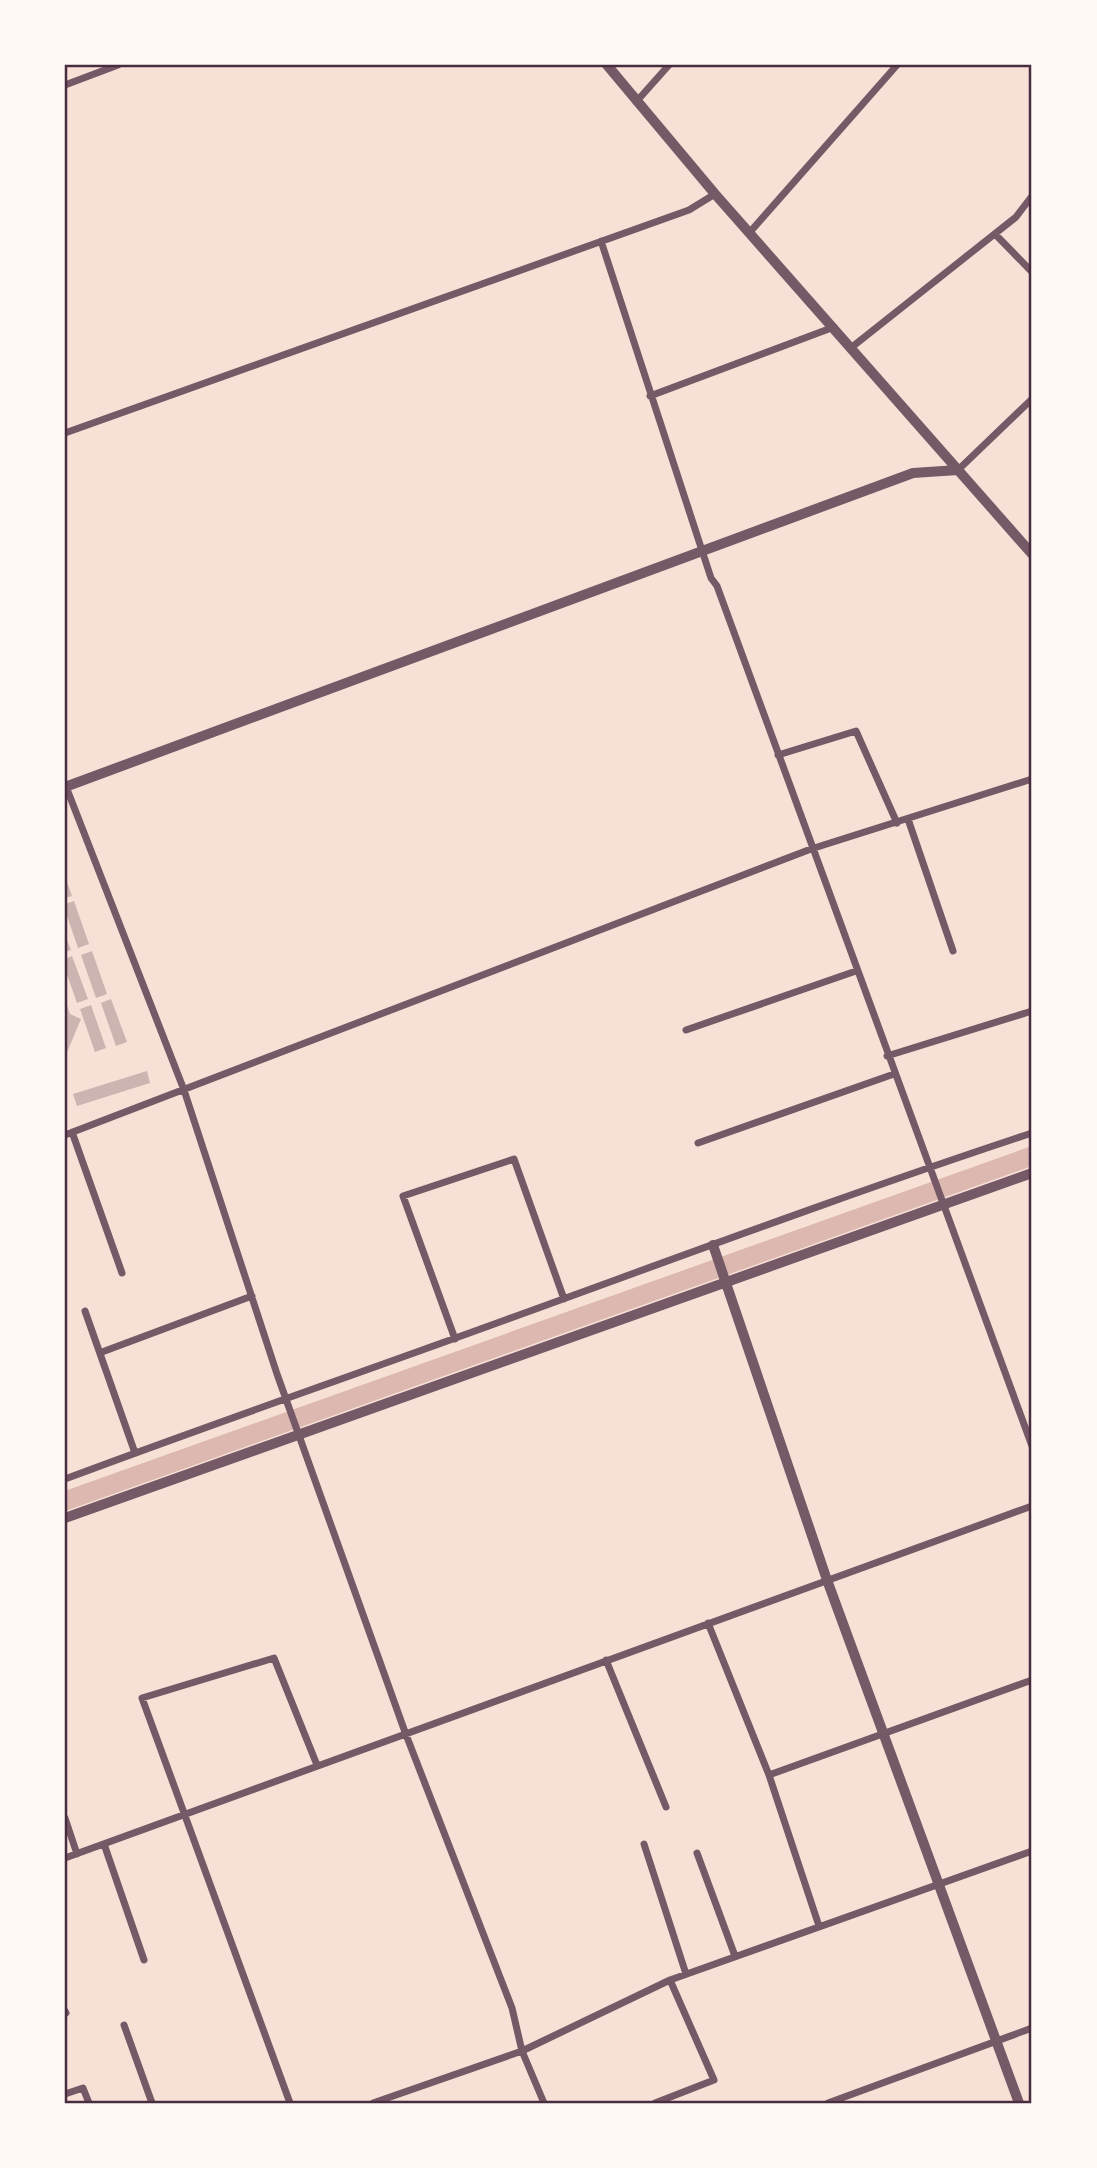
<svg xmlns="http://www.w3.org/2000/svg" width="1097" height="2168" font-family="'Golos Text',sans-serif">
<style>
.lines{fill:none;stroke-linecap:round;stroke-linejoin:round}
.canal{stroke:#dcb8b0;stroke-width:19}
.building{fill:#ccb4b1}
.minor{stroke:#755966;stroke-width:7}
.tertiary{stroke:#755966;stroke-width:10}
.neatline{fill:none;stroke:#4a2c40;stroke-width:2.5}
</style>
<rect width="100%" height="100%" fill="#f7e1d7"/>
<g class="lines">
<path class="canal" d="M65,1501L1032,1156"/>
</g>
<path class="building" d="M65,876L72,896L65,898Z
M74,901L89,944L78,948L65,910V904Z
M65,935L71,950L65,952Z
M92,951L107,994L96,998L81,955Z
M72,956L88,999L77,1003L65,969V959Z
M111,999L127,1042L116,1046L101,1003Z
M65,1000L70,1014L81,1019L65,1057Z
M91,1005L106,1048L95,1052L80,1009Z
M147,1071L150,1083L77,1106L73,1094Z"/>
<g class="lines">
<path class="minor" d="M65,85L118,65
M636,102L669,65
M750,232L897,65
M995,234L1032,272
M601,241L711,578L717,586L1032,1446
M852,347L1016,217L1032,196
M650,396L834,327
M65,433L689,210L715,194
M958,470L1032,399
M778,755L856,731L897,823
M65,784L184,1090L277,1374L405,1732L512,2008L522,2051L544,2103
M908,819L953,951
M686,1030L856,971
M887,1056L1032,1011
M72,1132L122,1273
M65,1135L811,849L1032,779
M698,1143L894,1074
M85,1311L135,1453
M455,1339L403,1196L514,1159L564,1299
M102,1352L252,1296
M65,1479C212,1424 360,1373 508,1319C682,1256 856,1191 1032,1133
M708,1623L769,1775
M606,1660L666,1807
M65,1818L77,1854
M104,1844L144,1960
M644,1844L686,1974
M697,1853L735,1956
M65,1858L1032,1506
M819,1926L769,1775L1032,1680
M65,2011L66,2013
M124,2025L152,2103
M65,2094L83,2088L89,2103
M290,2103L142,1698L274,1658L317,1765
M373,2103L522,2051L670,1980L1032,1851
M655,2103L714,2080L670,1980
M828,2103L1032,2028"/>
<path class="tertiary" d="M607,65L715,194L1032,554
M65,787L913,473L958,470
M713,1245L827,1580L1019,2103
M65,1518L1032,1173"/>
</g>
<rect width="1097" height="2168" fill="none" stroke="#fffaf5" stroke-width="133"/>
<rect x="66" y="66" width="964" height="2036" class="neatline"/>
</svg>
